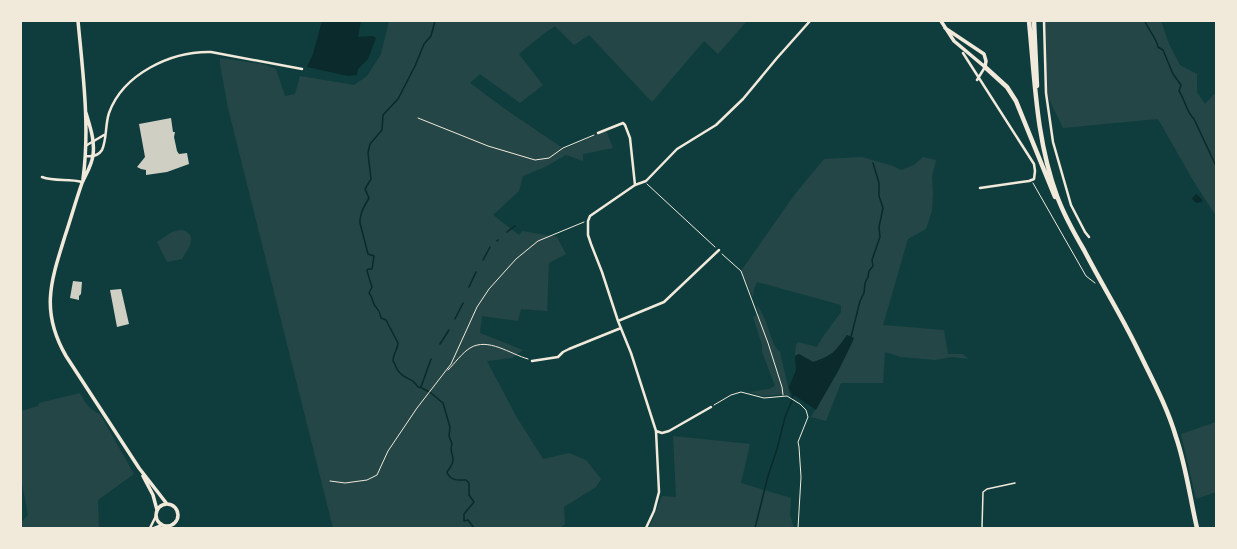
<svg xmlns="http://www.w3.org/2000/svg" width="1237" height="549" font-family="Signika,sans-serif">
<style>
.green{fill:#244646}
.water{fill:#0a2a2b}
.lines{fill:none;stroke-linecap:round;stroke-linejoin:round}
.stream{stroke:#0a2a2b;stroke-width:1.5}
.building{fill:#cfcfc3}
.path{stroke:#f1e9da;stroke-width:1}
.service{stroke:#f1e9da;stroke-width:1.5}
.minor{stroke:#f1e9da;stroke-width:2.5}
.tertiary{stroke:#f1e9da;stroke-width:3.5}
.primary{stroke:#f1e9da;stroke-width:4.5}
</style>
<rect width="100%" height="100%" fill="#0f3d3e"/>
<path class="green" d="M389,21H747L718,54L704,41L652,102L589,35L574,45L555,26L542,35L519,54L543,85L520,103L480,74L470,83L505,109L564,149L606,130L613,148L583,154V161L566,155L545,167L523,176L519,191L493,215L519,235L522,231L557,237L566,254L549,263L547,311L521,309L518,321L482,316L480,333L523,350L512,358L487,361L516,416L543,459L569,453L586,460L601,479L596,487L564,507L565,524L560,528H333L228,108L220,64V58L262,64L276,69L285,96L295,94L300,76L354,85L367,76L381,54Z
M1044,21H1161L1169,44L1180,65L1197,74V92L1205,104L1214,94L1216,97V216L1194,182L1158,119L1063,128L1046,93Z
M862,157L893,166L901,170L914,165L923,157L936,160L932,177L933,193L932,211L926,229L908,239L883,325L944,330L948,354H962L969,359L952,357L935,360L901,357L885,352L883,383H841L826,421L811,417L838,372L854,338L847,336C835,352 832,356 813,362L799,354L795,356L796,345L798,342L817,347L822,338L841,312V305L757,282L754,289L753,297L741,271L795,194L824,159Z
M180,230C184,230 186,231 189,234C195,242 187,250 182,259L167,262L157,242L172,232Z
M756,305C768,316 770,345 780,352L790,396L784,394L764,396L748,392L769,389L775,386L762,352V345L753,317L759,314Z
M80,393C85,402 89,410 100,414L134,474L98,500L99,528H21V522L28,515L21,478V411L38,406L39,403Z
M1216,422V492L1196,499L1181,434Z
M673,436L750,444L741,483L791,498L790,515L794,528H649L662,496L676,497Z"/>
<path class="water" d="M322,21H361L358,37L373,36L376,38L368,59L358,69L357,75L348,76L307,67L313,54Z
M1196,194L1202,199V202L1196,203L1192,199L1193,197Z
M847,335L854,338C843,364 829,386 816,410L791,393L789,387L796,370L795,356L799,354L813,362C832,356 835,352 847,335Z"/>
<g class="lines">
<path class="stream" d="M435,21L431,36L424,44L415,66L398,99L383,115L382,130L370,144L368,153L371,179L365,189L369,198C364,206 359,215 360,223L368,254L374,256L372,269H368L367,271L372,287L369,293C373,297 372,302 375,306C380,312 379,310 381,318L386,320L398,343C398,349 393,354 393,361C396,365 396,370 400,373C406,380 412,377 418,387L422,388L431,393L443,403L450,427L449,436L452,444C449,450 453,453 453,460C453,464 450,468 447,472C450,481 458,480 466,480L469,483V495L474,502L464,514V521L468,520L474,528
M1145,21C1148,30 1156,37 1158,47L1163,50L1173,74L1181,85L1179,91C1185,100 1186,111 1194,119L1216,166
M507,232L515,226
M497,241L498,240
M483,260L490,247
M469,287L476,272
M455,319L463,303
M851,337L860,301L864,293L865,283L868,277L869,271L873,266L872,260L880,237L879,227L883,208L879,196V183L873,163
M440,344L449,330
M421,387L431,359
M755,528L768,476L777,449L785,417L792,401V397L794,394"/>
</g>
<path class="building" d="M171,118L173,132H175L174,137L177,151L179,154L187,153L189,164L167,172L146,175V170L141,169L137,167L145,157L139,124Z
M73,281L82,282L81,294L79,296V300L70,298Z
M121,289L129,324L117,327L110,290Z"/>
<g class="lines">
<path class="path" d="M418,118L488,146L535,160L549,158L563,148L594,135
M1033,183L1086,276L1095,283
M647,184L715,247
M722,254L741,271L768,343L782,387L783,395
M448,370C455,363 462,353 470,348C488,337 510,354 528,359
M714,405L731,395L741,392L764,398L787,396L800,404L806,410L808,417L798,442L799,447L801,477L798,528
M330,481L345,483L367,480L377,475L388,451L417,408L451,364L477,307L489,289L516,259L538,241L584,222"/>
<path class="service" d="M982,528L983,492L987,489L1015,483"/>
<path class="minor" d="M1044,21L1046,93L1053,142L1071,205L1085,232L1089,237
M963,53L1034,164L1035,171L1034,179L1029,181L980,188
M977,80L985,67
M598,133L623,123L625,125L630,138L635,185
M87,145L104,135
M86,156C93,157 98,156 102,150C107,139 105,125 109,113C123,74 171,51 211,52L302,69
M42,177C55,182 69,178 82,182
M618,321L664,302L719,250
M532,361L558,357L563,352L569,349L621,328
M656,431L662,433L669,431L711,407
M150,528L156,516
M154,528L162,525
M646,528L654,511L659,492L656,431L631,353L618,321L602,272L591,244L588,235V221L590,216L635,185L646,181L677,149L716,125L743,99L777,58L810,21"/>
<path class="tertiary" d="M78,21C83,74 90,127 83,179
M941,21L954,41L985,67L986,61L984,54L945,28
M86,113C90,127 95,140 93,155C92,165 86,174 82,183C76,200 71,218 65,236C51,281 40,311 66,356L139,468L167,504
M143,476L153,495L157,510
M156 515a11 11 0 1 1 22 0a11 11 0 1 1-22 0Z"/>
<path class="primary" d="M1029,21C1035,81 1036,139 1057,196C1064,215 1074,233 1084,250C1101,283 1121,315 1137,348C1151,377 1167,406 1176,437C1186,466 1190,498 1197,528
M1034,21L1037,86
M985,67L1007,87L1016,101L1055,197"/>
</g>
<rect width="1237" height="549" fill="none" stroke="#f1e9da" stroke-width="44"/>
</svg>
